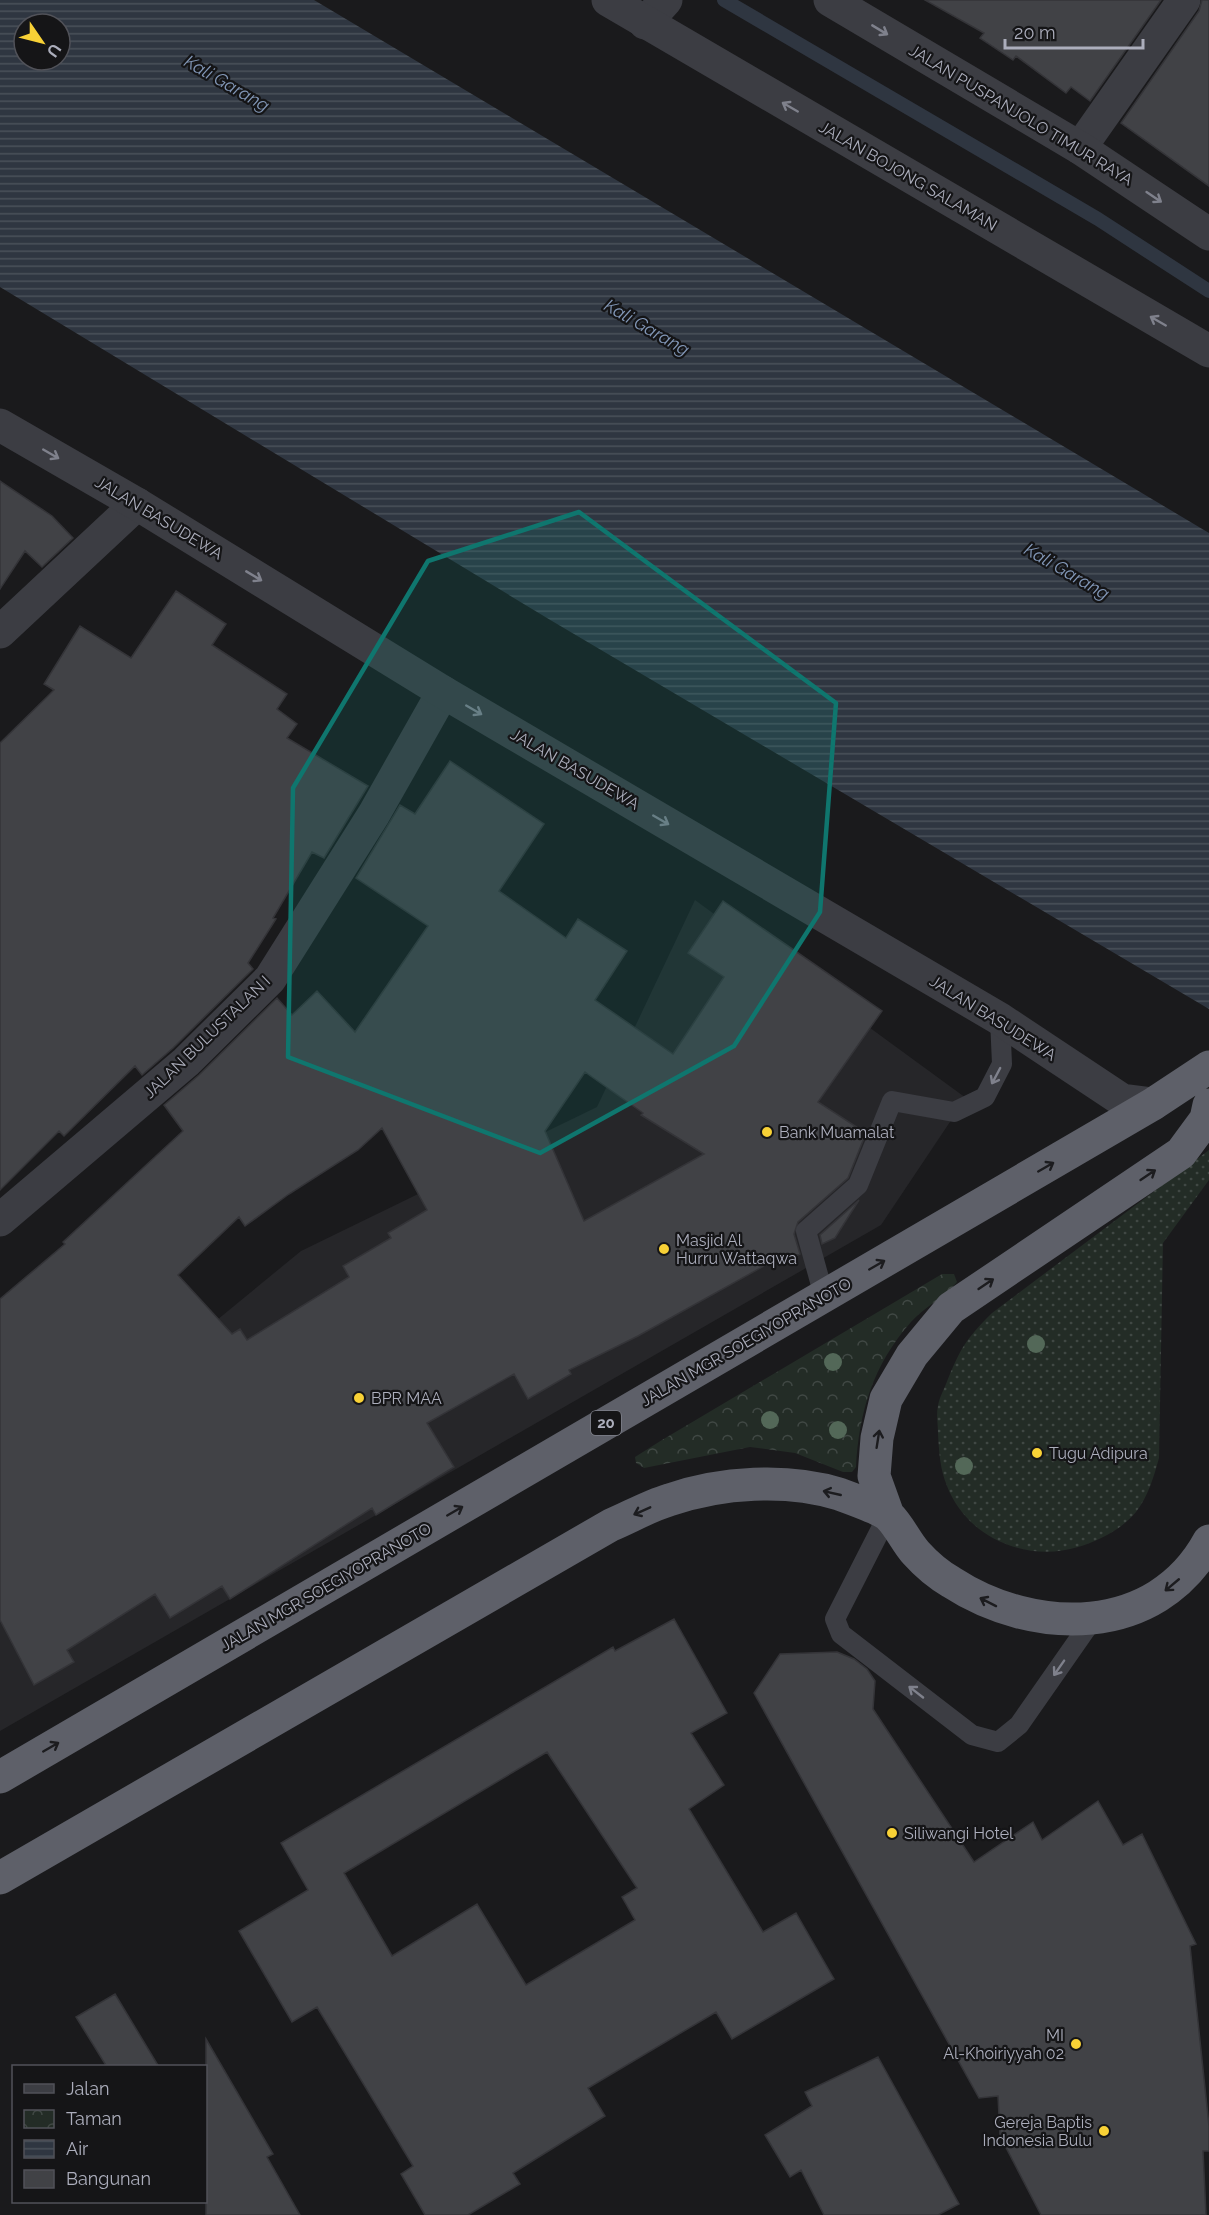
<svg xmlns="http://www.w3.org/2000/svg" width="1209" height="2215" font-family="Raleway,sans-serif">
<style>
.built{fill:#262629}
.grass{fill:url(#grass-dots)}
.park{fill:url(#park-crowns)}
.water{fill:url(#water-rules);fill-rule:evenodd}
.lines{fill:none;stroke-linecap:round;stroke-linejoin:round}
.stream{stroke:#2f3641;stroke-width:14}
.building{fill:#414246;stroke:#343438;stroke-width:1.5;fill-rule:evenodd}
.service{stroke:#3c3d43;stroke-width:20}
.minor{stroke:#3c3d43;stroke-width:33}
.tertiary{stroke:#3c3d43;stroke-width:33}
.trunk{stroke:#5e6069;stroke-width:33}
.tree{fill:#536858}
.oneway{stroke:#7f818c}
.oneway2{stroke:#1c1c1f}
.marked{fill:#0f766e;fill-opacity:0.2;stroke:#0f766e;stroke-width:4.5;stroke-linejoin:round}
.poi-dot{fill:#f8d136;stroke:#151517;stroke-width:2}
.labels{text-anchor:middle;dominant-baseline:central;stroke-width:4.5;stroke-linejoin:round;paint-order:stroke}
.shield{fill:#151517;stroke:#7f808a;stroke-width:1.5}
.shield-label{font-size:15px;font-weight:bold;fill:#acaebc}
.street-label{font-size:16px;fill:#acaebc;stroke:#151517}
.poi-label{font-size:16px;fill:#acaebc;stroke:#151517;text-anchor:start}
.water-label{font-size:18px;font-style:italic;fill:#8297b7;stroke:#151517}
</style>
<defs>
<pattern id="grass-dots" width="8" height="8" patternUnits="userSpaceOnUse" patternTransform="scale(1.5)"><rect width="8" height="8" fill="#232c26"/><path d="M2 2h.1M6 6h.1" fill="none" stroke="#404844" stroke-width="1.8" stroke-linecap="round"/></pattern>
<pattern id="park-crowns" width="20" height="18" patternUnits="userSpaceOnUse" patternTransform="scale(1.5)"><rect width="20" height="18" fill="#232c26"/><path d="M2 6a3 3 0 1 1 6 0M12 15a3 3 0 1 1 6 0" fill="none" stroke="#404844"/></pattern>
<pattern id="water-rules" width="6" height="5" patternUnits="userSpaceOnUse" patternTransform="scale(1.5)"><rect width="6" height="5" fill="#2f3641"/><path d="M0 2.5h6" fill="none" stroke="#4a515a"/></pattern>
</defs>
<rect width="100%" height="100%" fill="#1a1a1c"/>
<path class="built" d="M695,900L966,1098L881,1225L0,1731V1498L301,1251L597,1107Z"/>
<path class="grass" d="M1209,1150V1180L1163,1243L1159,1458C1154,1476 1148,1497 1136,1512C1122,1529 1099,1541 1078,1547C1027,1563 967,1538 947,1486C940,1469 939,1452 938,1433C938,1424 936,1414 938,1406C939,1399 943,1391 946,1384C960,1349 965,1340 992,1313Z"/>
<path class="park" d="M942,1274H954L957,1282C944,1298 924,1307 911,1322C873,1365 859,1412 856,1467L852,1472H843L795,1453L750,1447L644,1468L636,1463L635,1457L662,1440Z"/>
<path class="water" d="M0,0H314L1209,533V1009L552,621L0,287ZM24,24H60V60H24Z"/>
<g class="lines">
<path class="stream" d="M724,0L1098,219L1209,291"/>
</g>
<path class="building" d="M925,0H1161L1090,101L1071,87L1066,93L1016,56L1013,60L980,38L984,33Z
M1202,0H1209V186L1121,123L1199,11Z
M0,481L52,516L73,538L42,567L25,551L0,589Z
M176,591L226,624L212,645L287,694L277,709L297,724L287,738L368,786L324,858L312,852L273,918L276,919L248,963L253,969L173,1048L142,1075L135,1066L64,1136L59,1131L0,1190V743L54,690L44,684L80,626L131,658Z
M450,761L544,824L499,891L566,938L578,919L627,951L595,1000L673,1054L724,977L688,953L723,901L882,1011L818,1102L866,1133L848,1178L798,1222L794,1234L800,1254L785,1260L782,1256L638,1336L569,1370L571,1374L528,1399L514,1374L427,1423L454,1467L376,1515L372,1508L230,1599L222,1586L170,1618L155,1594L67,1650L74,1662L34,1685L0,1620V1299L65,1244L63,1242L183,1131L164,1105L199,1075L277,998L292,1015L317,991L355,1032L428,926L356,878L400,805L415,814ZM585,1072L643,1113L641,1115L704,1154L584,1221L545,1131ZM382,1128L427,1210L388,1233L391,1238L343,1266L349,1277L247,1340L240,1329L232,1334L178,1275L239,1217L245,1226L289,1194L358,1150Z
M859,1200L835,1238L822,1244L820,1235Z
M674,1619L727,1713L691,1733L724,1785L689,1809L763,1932L796,1913L834,1979L732,2039L716,2012L588,2088L605,2116L513,2173L520,2184L468,2215H425L401,2174L413,2166L317,2007L292,2022L239,1931L308,1890L281,1843L613,1647L615,1651ZM547,1752L637,1888L622,1897L635,1920L526,1985L477,1904L392,1956L344,1873Z
M837,1652L854,1659L867,1669L875,1681L873,1709L974,1862L1033,1822L1042,1840L1098,1801L1123,1845L1142,1834L1196,1944L1190,1946L1209,2126V2151H1203L1206,2215H1041L1000,2136L998,2096L979,2098L754,1693L780,1654Z
M115,1994L159,2067H107L76,2017Z
M206,2039L273,2154L267,2157L300,2215H206Z
M878,2057L959,2204L938,2215H824L801,2170L790,2177L765,2135L812,2106L805,2092Z"/>
<g class="lines">
<path class="service" d="M824,1296L806,1231L858,1185L892,1101L954,1112L985,1097L1002,1064L1000,1019
M888,1515L835,1619L841,1634L972,1735L998,1742L1019,1725L1093,1619"/>
<path class="minor" d="M645,23L666,0
M1080,148L1184,0
M0,632L137,504
M0,1220L186,1062L270,979L374,814L443,692"/>
<path class="tertiary" d="M608,0L1209,351
M830,0L1080,148L1209,234
M0,425L137,504L443,692L1000,1019L1122,1100L1153,1104"/>
<path class="trunk" d="M888,1515L874,1476L877,1438L886,1399L912,1355L951,1308L1181,1153L1206,1119L1209,1105
M0,1777L1153,1104L1209,1067
M0,1878L611,1525C630,1517 649,1506 669,1500C721,1482 787,1478 839,1494C850,1498 881,1509 889,1516C900,1527 906,1542 916,1553C925,1563 939,1575 951,1582C1034,1636 1156,1638 1209,1541"/>
</g>
<g class="tree">
<circle cx="1036" cy="1344" r="9"/>
<circle cx="833" cy="1362" r="9"/>
<circle cx="770" cy="1420" r="9"/>
<circle cx="838" cy="1430" r="9"/>
<circle cx="964" cy="1466" r="9"/>
</g>
<defs><path id="oneway-shaft" d="M-6 0H5M1.5-3L5.5 0L1.5 3" fill="none" stroke-width="1.6" stroke-linecap="round" stroke-linejoin="round" transform="scale(1.5)"/></defs>
<g class="oneway">
<use href="#oneway-shaft" transform="translate(880 30) rotate(31)"/>
<use href="#oneway-shaft" transform="translate(790 107) rotate(-150)"/>
<use href="#oneway-shaft" transform="translate(1154 197) rotate(34)"/>
<use href="#oneway-shaft" transform="translate(1158 321) rotate(-150)"/>
<use href="#oneway-shaft" transform="translate(51 454) rotate(30)"/>
<use href="#oneway-shaft" transform="translate(254 576) rotate(31)"/>
<use href="#oneway-shaft" transform="translate(474 710) rotate(30)"/>
<use href="#oneway-shaft" transform="translate(661 820) rotate(30)"/>
<use href="#oneway-shaft" transform="translate(996 1076) rotate(118)"/>
<use href="#oneway-shaft" transform="translate(1059 1668) rotate(125)"/>
<use href="#oneway-shaft" transform="translate(916 1692) rotate(-142)"/>
</g>
<g class="oneway2">
<use href="#oneway-shaft" transform="translate(1046 1167) rotate(-30)"/>
<use href="#oneway-shaft" transform="translate(1148 1175) rotate(-34)"/>
<use href="#oneway-shaft" transform="translate(877 1265) rotate(-30)"/>
<use href="#oneway-shaft" transform="translate(986 1284) rotate(-34)"/>
<use href="#oneway-shaft" transform="translate(878 1439) rotate(-81)"/>
<use href="#oneway-shaft" transform="translate(832 1493) rotate(-167)"/>
<use href="#oneway-shaft" transform="translate(455 1511) rotate(-30)"/>
<use href="#oneway-shaft" transform="translate(642 1511) rotate(156)"/>
<use href="#oneway-shaft" transform="translate(1172 1585) rotate(140)"/>
<use href="#oneway-shaft" transform="translate(988 1602) rotate(-153)"/>
<use href="#oneway-shaft" transform="translate(51 1747) rotate(-30)"/>
</g>
<path class="marked" d="M579,512L836,703L820,912L734,1046L540,1153L288,1057L293,788L428,561Z"/>
<g class="poi-dot">
<circle cx="767" cy="1132" r="6"/>
<circle cx="664" cy="1249" r="6"/>
<circle cx="359" cy="1398" r="6"/>
<circle cx="1037" cy="1453" r="6"/>
<circle cx="892" cy="1833" r="6"/>
<circle cx="1076" cy="2044" r="6"/>
<circle cx="1104" cy="2131" r="6"/>
</g>
<g class="labels">
<rect class="shield" x="591" y="1411" width="30" height="24" rx="4.5"/>
<g class="shield-label">
<text x="606" y="1423">20</text>
</g>
<g class="street-label">
<text transform="translate(1021 115) rotate(31)">JALAN PUSPANJOLO TIMUR RAYA</text>
<text transform="translate(908 176) rotate(30)">JALAN BOJONG SALAMAN</text>
<text transform="translate(159 518) rotate(31)">JALAN BASUDEWA</text>
<text transform="translate(575 769) rotate(30)">JALAN BASUDEWA</text>
<text transform="translate(993 1018) rotate(32)">JALAN BASUDEWA</text>
<text transform="translate(207 1037) rotate(-44)">JALAN BULUSTALAN I</text>
<text transform="translate(746 1342) rotate(-30)">JALAN MGR SOEGIYOPRANOTO</text>
<text transform="translate(326 1587) rotate(-30)">JALAN MGR SOEGIYOPRANOTO</text>
</g>
<g class="poi-label">
<text x="779" y="1132">Bank Muamalat</text>
<text x="676" y="1240">Masjid Al<tspan x="676" dy="18">Hurru Wattaqwa</tspan></text>
<text x="371" y="1398">BPR MAA</text>
<text x="1049" y="1453">Tugu Adipura</text>
<text x="904" y="1833">Siliwangi Hotel</text>
<text x="1064" y="2035" text-anchor="end">MI<tspan x="1064" dy="18">Al-Khoiriyyah 02</tspan></text>
<text x="1092" y="2122" text-anchor="end">Gereja Baptis<tspan x="1092" dy="18">Indonesia Bulu</tspan></text>
</g>
<g class="water-label">
<text transform="translate(227 83) rotate(30)">Kali Garang</text>
<text transform="translate(647 327) rotate(30)">Kali Garang</text>
<text transform="translate(1067 571) rotate(30)">Kali Garang</text>
</g>
</g>
<rect x="12" y="2065" width="195" height="138" fill="#151517" stroke="#515259" stroke-width="1.5"/>
<rect x="24" y="2084" width="30" height="9" fill="#3c3d43" stroke="#515259" stroke-width="1.5"/>
<text x="66" y="2095" font-size="18" fill="#acaebc">Jalan</text>
<rect x="24" y="2110" width="30" height="18" fill="url(#park-crowns)" stroke="#515259" stroke-width="1.5"/>
<text x="66" y="2125" font-size="18" fill="#acaebc">Taman</text>
<rect x="24" y="2140" width="30" height="18" fill="url(#water-rules)" stroke="#515259" stroke-width="1.5"/>
<text x="66" y="2155" font-size="18" fill="#acaebc">Air</text>
<rect x="24" y="2170" width="30" height="18" fill="#414246" stroke="#515259" stroke-width="1.5"/>
<text x="66" y="2185" font-size="18" fill="#acaebc">Bangunan</text>
<g transform="translate(42 42) rotate(125)"><circle r="28" fill="#151517" stroke="#515259" stroke-width="1.5"/>
<path d="M0-4.5L10 22L0 15L-10 22Z" fill="#f8d136"/>
<text y="-9" font-size="16" font-weight="bold" text-anchor="middle" fill="#acaebc">U</text>
</g>
<path d="M1005 39v9h138v-9" fill="none" stroke="#acaebc" stroke-width="3"/>
<text x="1014" y="39" font-size="18" fill="#acaebc" stroke="#151517" stroke-width="4.5" paint-order="stroke">20 m</text>
</svg>
